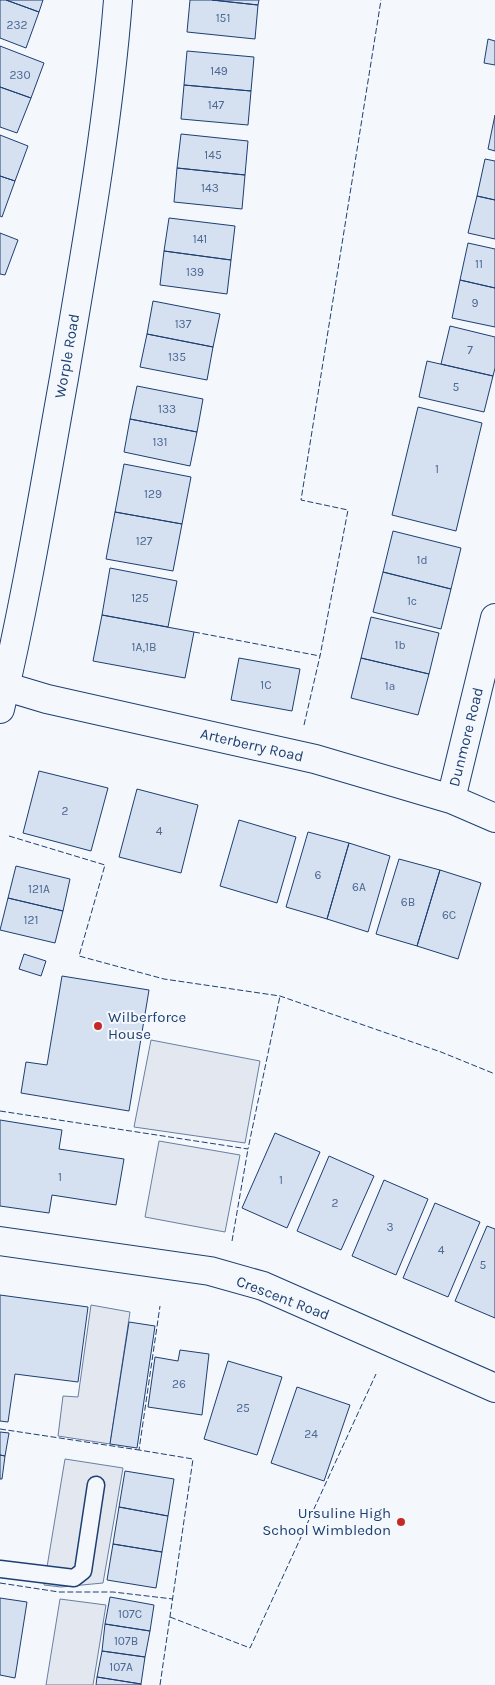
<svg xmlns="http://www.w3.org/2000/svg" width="495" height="1685" font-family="Karla,sans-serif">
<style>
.parking{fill:#e3e8f0;stroke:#687fa3}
.building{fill:#d5e0f0;stroke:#1d3f73}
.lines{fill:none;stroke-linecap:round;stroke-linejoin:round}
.lane-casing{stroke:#1d3f73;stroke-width:19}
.street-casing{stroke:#1d3f73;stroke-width:30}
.secondary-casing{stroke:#1d3f73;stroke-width:30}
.lane{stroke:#f4f7fb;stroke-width:16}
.street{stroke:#f4f7fb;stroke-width:28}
.secondary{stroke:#f4f7fb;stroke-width:28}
.fence{stroke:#1d3f73;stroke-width:1;stroke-dasharray:6 2.5;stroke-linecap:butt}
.poi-dot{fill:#c62828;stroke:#f4f7fb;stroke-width:2}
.labels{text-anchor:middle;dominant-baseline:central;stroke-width:4;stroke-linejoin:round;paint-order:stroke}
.number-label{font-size:12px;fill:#4b6792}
.street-label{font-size:15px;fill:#1d3f73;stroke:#f4f7fb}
.poi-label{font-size:15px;fill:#1d3f73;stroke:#f4f7fb;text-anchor:start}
</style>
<rect width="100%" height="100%" fill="#f4f7fb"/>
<path class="parking" d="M151,1040L260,1061L245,1143L134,1127Z
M159,1141L240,1155L225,1232L145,1217Z
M91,1305L130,1312L110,1444L58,1436L63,1396L78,1397Z
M65,1459L123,1468L103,1583L61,1587L44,1585Z
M60,1599L106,1605L93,1685H46Z"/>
<path class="building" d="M0,0H6L39,12L26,48L0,38Z
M6,0H43L39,12Z
M190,0H212L258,5L255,39L187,32Z
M212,0H259L258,5Z
M488,39L495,41V65L484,63Z
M0,46L44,63L31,98L0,87Z
M187,51L254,57L251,91L184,85Z
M184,85L251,91L248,125L181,119Z
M0,87L31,98L17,133L0,127Z
M495,115V151L488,149Z
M181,134L248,141L245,175L177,168Z
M0,135L28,146L15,181L0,176Z
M485,159L495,161V200L477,196Z
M177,168L245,175L242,209L174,202Z
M0,176L15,181L2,217L0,216Z
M477,196L495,200V239L468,233Z
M169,218L235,226L231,260L164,251Z
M0,233L18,240L5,275L0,274Z
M468,243L495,249V288L460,280Z
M164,251L231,260L227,294L160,285Z
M460,280L495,288V327L452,318Z
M153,301L220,314L213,347L147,334Z
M450,326L495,337V368L493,376L441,364Z
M147,334L213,347L207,380L140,367Z
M427,361L493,376L484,412L419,397Z
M137,386L203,399L197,432L130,419Z
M418,407L482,423L456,531L392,515Z
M130,419L197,432L190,466L124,452Z
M124,464L191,477L182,524L115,512Z
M115,512L182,524L173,571L106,559Z
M393,531L461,548L451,589L383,572Z
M110,568L177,581L168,627L102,615Z
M383,572L451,589L441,629L373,612Z
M102,615L194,632L185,678L93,661Z
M371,617L439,633L429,674L361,658Z
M239,658L300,669L292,711L231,700Z
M361,658L429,674L418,715L351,698Z
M39,771L108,788L91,851L23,833Z
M137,789L198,805L181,873L119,857Z
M239,820L296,837L277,903L220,886Z
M308,832L349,843L327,919L286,907Z
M349,843L390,856L368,932L327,919Z
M399,859L440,870L417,946L376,934Z
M16,866L70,879L63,911L8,898Z
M440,870L481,883L458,959L417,946Z
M8,898L63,911L55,943L0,930Z
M24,954L46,961L41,976L19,969Z
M62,976L149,990L129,1111L21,1093L26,1062L47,1065Z
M0,1120L62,1130L59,1149L124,1159L116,1205L52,1195L49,1213L0,1206Z
M275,1133L320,1152L287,1228L242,1208Z
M329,1156L374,1176L341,1250L297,1231Z
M384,1180L428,1199L396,1275L352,1256Z
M435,1203L480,1222L448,1297L403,1278Z
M487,1226L495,1229V1318L455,1301Z
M0,1295L88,1307L78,1382L15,1374L8,1422L0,1421Z
M129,1322L155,1326L137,1448L110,1444Z
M180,1350L209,1354L202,1415L148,1407L155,1357L178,1361Z
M228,1361L282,1377L257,1455L204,1439Z
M297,1387L350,1405L324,1481L271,1463Z
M0,1432L9,1433L5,1456L0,1455Z
M0,1455L5,1456L2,1479H0Z
M125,1471L174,1479L168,1516L119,1507Z
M119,1507L168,1516L162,1552L113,1544Z
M113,1544L162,1552L156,1588L107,1580Z
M110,1597L154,1605L150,1631L105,1624Z
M0,1598L27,1602L15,1678L0,1675Z
M105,1624L150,1631L145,1657L102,1651Z
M102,1651L145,1657L141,1684L97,1677Z
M97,1677L141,1684V1685H96Z"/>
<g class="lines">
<defs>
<path id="lane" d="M0,1569L74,1578L83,1571L96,1485"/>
<path id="street" d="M0,685L47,699L315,759L451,799L495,818
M451,799L495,618
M0,1241L210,1271L263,1286L495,1388"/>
<path id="secondary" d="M0,709C26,600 44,489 64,378C85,253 108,127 118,0"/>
</defs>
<use href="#lane" class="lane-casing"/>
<use href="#street" class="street-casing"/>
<use href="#secondary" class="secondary-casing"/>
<use href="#lane" class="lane"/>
<use href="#street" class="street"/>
<use href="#secondary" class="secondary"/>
<path class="fence" d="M194,632L320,656
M304,725L320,656L348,510L301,500L381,0
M9,836L105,865L79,956L164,979L280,996L441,1052L495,1074
M0,1111L248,1149L280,996
M232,1241L248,1149
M0,1429L139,1450
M0,1583L59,1592H113L173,1599
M170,1617L250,1648L376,1374
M160,1685L193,1459L139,1450L160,1306"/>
</g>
<g class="poi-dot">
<circle cx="98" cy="1026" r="5"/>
<circle cx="401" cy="1522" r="5"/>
</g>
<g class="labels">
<g class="number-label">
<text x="223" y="18">151</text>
<text x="17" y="25">232</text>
<text x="219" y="71">149</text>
<text x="20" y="75">230</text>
<text x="216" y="105">147</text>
<text x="213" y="155">145</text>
<text x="210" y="188">143</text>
<text x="200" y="239">141</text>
<text x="479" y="264">11</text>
<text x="195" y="272">139</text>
<text x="475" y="303">9</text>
<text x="183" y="324">137</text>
<text x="470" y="350">7</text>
<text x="177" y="357">135</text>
<text x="456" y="387">5</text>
<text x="167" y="409">133</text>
<text x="160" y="442">131</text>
<text x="437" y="469">1</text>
<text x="153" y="494">129</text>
<text x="144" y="541">127</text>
<text x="422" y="560">1d</text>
<text x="140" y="598">125</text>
<text x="412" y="601">1c</text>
<text x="400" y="645">1b</text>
<text x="144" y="647">1A,1B</text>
<text x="266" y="685">1C</text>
<text x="390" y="686">1a</text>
<text x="65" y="811">2</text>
<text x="159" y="831">4</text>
<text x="318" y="875">6</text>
<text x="359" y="887">6A</text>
<text x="39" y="889">121A</text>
<text x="408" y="902">6B</text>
<text x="449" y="915">6C</text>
<text x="31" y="920">121</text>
<text x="60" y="1177">1</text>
<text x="281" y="1180">1</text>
<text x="335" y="1203">2</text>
<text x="390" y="1227">3</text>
<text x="441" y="1250">4</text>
<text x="483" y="1265">5</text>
<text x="179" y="1384">26</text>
<text x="243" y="1408">25</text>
<text x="311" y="1434">24</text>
<text x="130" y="1614">107C</text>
<text x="126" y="1641">107B</text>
<text x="121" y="1667">107A</text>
</g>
<g class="street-label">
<text transform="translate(67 356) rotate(-80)">Worple Road</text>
<text transform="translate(466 737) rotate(-76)">Dunmore Road</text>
<text transform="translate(252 745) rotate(13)">Arterberry Road</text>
<text transform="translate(283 1298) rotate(21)">Crescent Road</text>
</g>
<g class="poi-label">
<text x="108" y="1017">Wilberforce<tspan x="108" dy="17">House</tspan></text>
<text x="391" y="1513" text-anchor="end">Ursuline High<tspan x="391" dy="17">School Wimbledon</tspan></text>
</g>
</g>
</svg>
